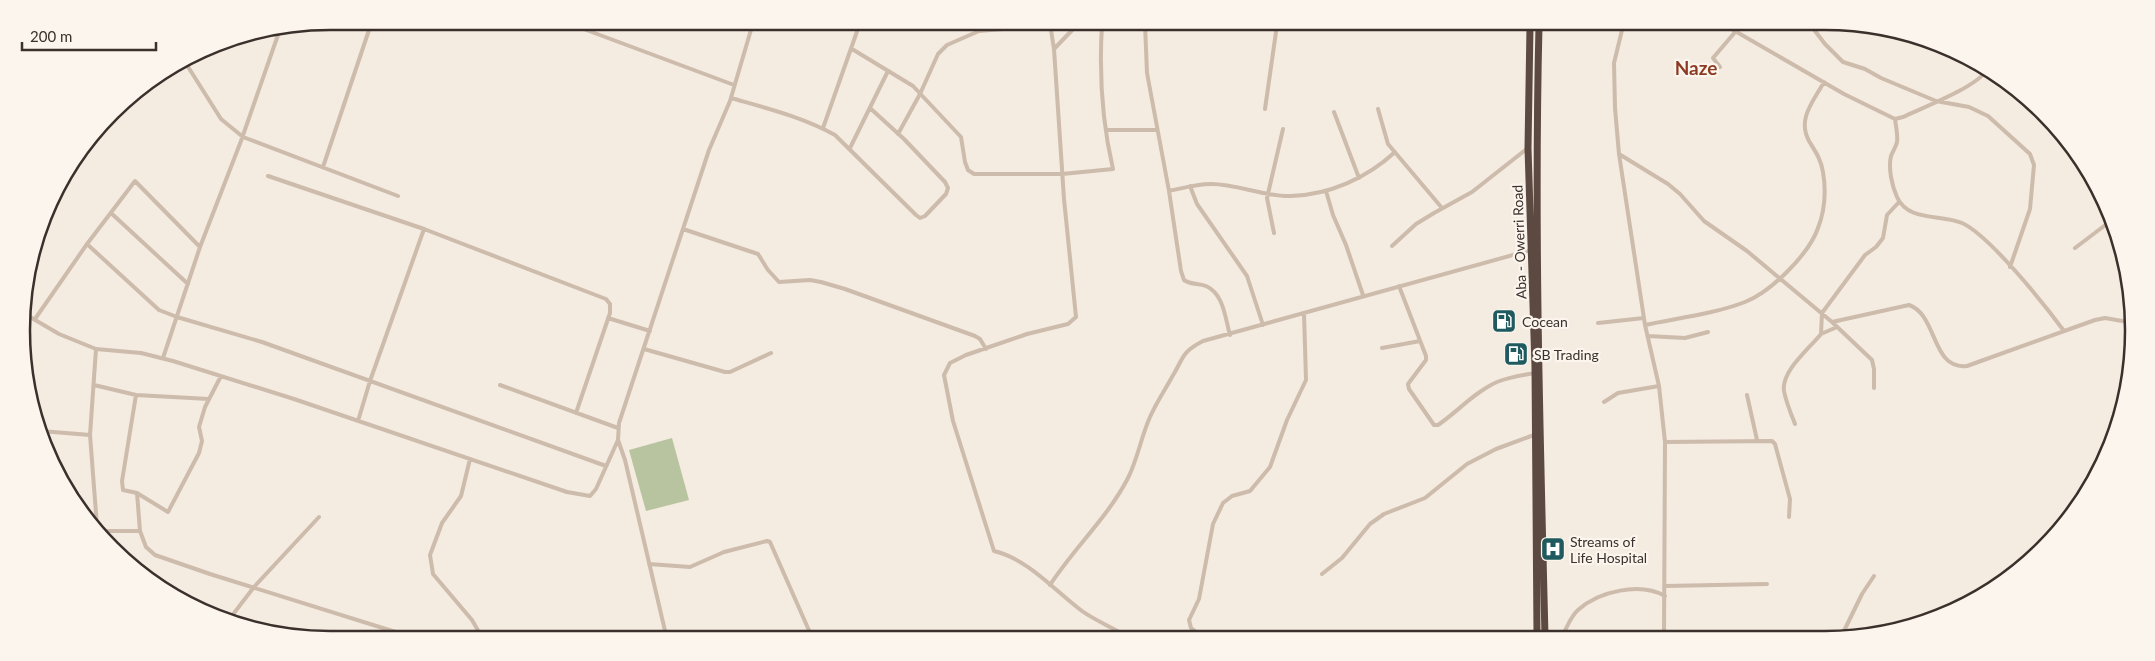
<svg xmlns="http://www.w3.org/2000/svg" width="2155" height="661" font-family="Lato,sans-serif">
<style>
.green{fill:#b8c4a0}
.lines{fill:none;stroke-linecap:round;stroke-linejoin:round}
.street{stroke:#cdbbac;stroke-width:4}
.highway{stroke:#5c4a42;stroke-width:7}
.labels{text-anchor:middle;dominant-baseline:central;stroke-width:4.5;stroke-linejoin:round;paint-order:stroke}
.street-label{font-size:14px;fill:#3b302b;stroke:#fbf5ee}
.poi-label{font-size:14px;fill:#3b302b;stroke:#fbf5ee;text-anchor:start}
.district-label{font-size:19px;font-weight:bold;fill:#8c3b22;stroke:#fbf5ee}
.rim{fill:none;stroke:#3b302b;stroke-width:2.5}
</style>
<rect width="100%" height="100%" fill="#f4ebe1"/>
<path class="green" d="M672,438L689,500L646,511L629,450Z"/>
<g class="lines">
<path class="street" d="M565,22L734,85
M1050,24L1054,49L1064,199L1076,317L1068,324L1027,334L966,355L950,363L944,375L953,421L994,551C1028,559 1055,591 1082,611C1096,621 1112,627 1126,636
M1145,24L1147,73L1169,191L1181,271L1184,280C1191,285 1198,283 1206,286C1224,294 1225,318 1230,335
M1623,26L1614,63L1615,108L1619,154L1645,325L1659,386L1665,442L1664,637
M1728,27L1844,94L1895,119L1903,117C1924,107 1975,88 1987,70
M1812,27L1825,44L1843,62L1865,69L1881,78L1936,101L1969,107L1988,116L2030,154L2034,165L2030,209L2010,267
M852,49L913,86L961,137L965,162L968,170L974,174H1062L1113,169C1102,122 1099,73 1102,24
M1054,49L1078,24
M185,62L221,119L243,137L398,196
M1720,67L1713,58L1736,31
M731,98C766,108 803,117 835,135L916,215L920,218L925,216L946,194L948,188L945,182L904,139L870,108
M1265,109L1277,25
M1378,109L1388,144L1442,208
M1334,112L1359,178
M1895,119C1896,127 1898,135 1897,142C1896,147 1893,151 1891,156C1888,168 1892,186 1897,197C1908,222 1941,214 1962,223C1989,235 2045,305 2064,331
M823,128L860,23
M1106,130H1157
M898,134L920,94L938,54L947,45L979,31L1051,25
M850,148L888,71
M1619,154L1668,184L1680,194L1704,221L1747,251L1832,322L1872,360L1874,369V388
M323,167L372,21
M268,176L424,229L606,299L610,304V313L576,413
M1190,186L1197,204L1247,276L1263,325
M1169,191C1183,188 1197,184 1211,184C1238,184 1264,197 1291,196C1329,195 1367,178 1395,152
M1326,191L1333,215L1346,245L1363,295
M111,213L188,284
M683,229L758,254L768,270L779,282L810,280L821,282L845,289L975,336L980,339L986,349
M1274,233L1267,198L1283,129
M87,244L159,310L177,317L262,342L606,466
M1392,246L1416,224L1434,213L1472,192L1528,148
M2075,248L2108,223
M1399,286L1426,356V360L1408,384L1409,389L1434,425H1438C1457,412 1476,391 1497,382C1509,377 1522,375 1535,373
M25,314L59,334L96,349L141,353L173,361L294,399L567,492L590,496L596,489L618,440
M608,318L650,331
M35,319L87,244L135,181L200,247
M1832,322L1909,305C1938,315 1931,370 1967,366L2095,320L2105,318L2128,322
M1598,323L1644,318
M1645,325C1678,318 1714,314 1745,302C1771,292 1809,254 1818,228C1825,210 1826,190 1823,172C1821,159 1815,151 1809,141C1797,119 1813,102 1824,82
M1821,334L1837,327
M1648,336L1685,338L1708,332
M1382,348L1420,341
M96,349L90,435L97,526
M644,349L725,372H730L771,353
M163,358L200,247L241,141L279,32
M94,385L136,395L209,399
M500,385L618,428
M136,395L122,481L123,490L137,493L168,512L199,453L202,441L199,427L205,407L221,376
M1747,395L1757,440
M1604,402L1618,393L1659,386
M358,421L370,381L424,229
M1795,424C1791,414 1786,402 1784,391C1781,371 1810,348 1821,334L1822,313L1865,255L1876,247L1883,238L1887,215L1899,202
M41,431L90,435
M1665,442L1772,441L1775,444L1790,499L1789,517
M470,459L461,496L442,523L430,555L433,574L472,620L480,634
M137,493L140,531L146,547L155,555L210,574L402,634
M102,531H140
M649,564L690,567L724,552L767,541L770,542L811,635
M1322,574L1342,558L1370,524L1384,514L1425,498L1467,464L1496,449L1534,435
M1050,585C1074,548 1108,517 1128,478C1138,458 1141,437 1150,417C1156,403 1165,390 1172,377C1184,358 1180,353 1203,341L1531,250
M1665,586L1767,584
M231,617L254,587L319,517
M666,635L625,460L618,440L619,423L709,150L730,101L753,23
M1201,636L1191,628L1189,620L1199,599L1213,524L1223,503L1232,496L1250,491L1270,467L1287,420L1306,380L1304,313
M1562,636C1567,628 1570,617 1578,610C1599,591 1640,582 1665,596
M1841,637L1862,594L1874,576"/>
<path class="highway" d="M1530,26L1528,148L1535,367L1537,636
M1539,26C1534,229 1540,433 1545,636"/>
</g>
<defs>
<symbol id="fuel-square" viewBox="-11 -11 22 22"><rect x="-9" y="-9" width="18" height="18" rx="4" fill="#1f5a5e" stroke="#fbf5ee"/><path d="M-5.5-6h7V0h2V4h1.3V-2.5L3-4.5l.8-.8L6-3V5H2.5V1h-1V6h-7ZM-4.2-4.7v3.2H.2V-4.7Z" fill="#fff"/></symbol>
<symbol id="hospital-square" viewBox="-11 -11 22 22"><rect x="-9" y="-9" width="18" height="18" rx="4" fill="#1f5a5e" stroke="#fbf5ee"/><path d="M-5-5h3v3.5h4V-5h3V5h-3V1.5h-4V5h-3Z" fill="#fff"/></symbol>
</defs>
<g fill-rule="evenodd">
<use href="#fuel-square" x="1490" y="307" width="28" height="28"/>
<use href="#fuel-square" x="1502" y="340" width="28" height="28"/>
<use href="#hospital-square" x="1539" y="535" width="28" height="28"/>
</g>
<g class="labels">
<g class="street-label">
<text transform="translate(1519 242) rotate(-92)">Aba - Owerri Road</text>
</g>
<g class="poi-label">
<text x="1522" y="321">Cocean</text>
<text x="1534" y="354">SB Trading</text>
<text x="1570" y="541">Streams of<tspan x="1570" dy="16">Life Hospital</tspan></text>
</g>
<g class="district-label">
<text x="1696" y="67">Naze</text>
</g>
</g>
<path d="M0 0H2155V661H0ZM330 30H1825A300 300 0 0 1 2125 330V331A300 300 0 0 1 1825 631H330A300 300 0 0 1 30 331V330A300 300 0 0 1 330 30Z" fill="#fbf5ee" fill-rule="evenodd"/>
<path class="rim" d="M330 30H1825A300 300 0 0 1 2125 330V331A300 300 0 0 1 1825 631H330A300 300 0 0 1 30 331V330A300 300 0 0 1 330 30Z"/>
<path d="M22 42v8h134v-8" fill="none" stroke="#3b302b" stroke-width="2.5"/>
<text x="30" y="42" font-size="15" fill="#3b302b" stroke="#fbf5ee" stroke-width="4" paint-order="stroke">200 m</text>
</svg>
